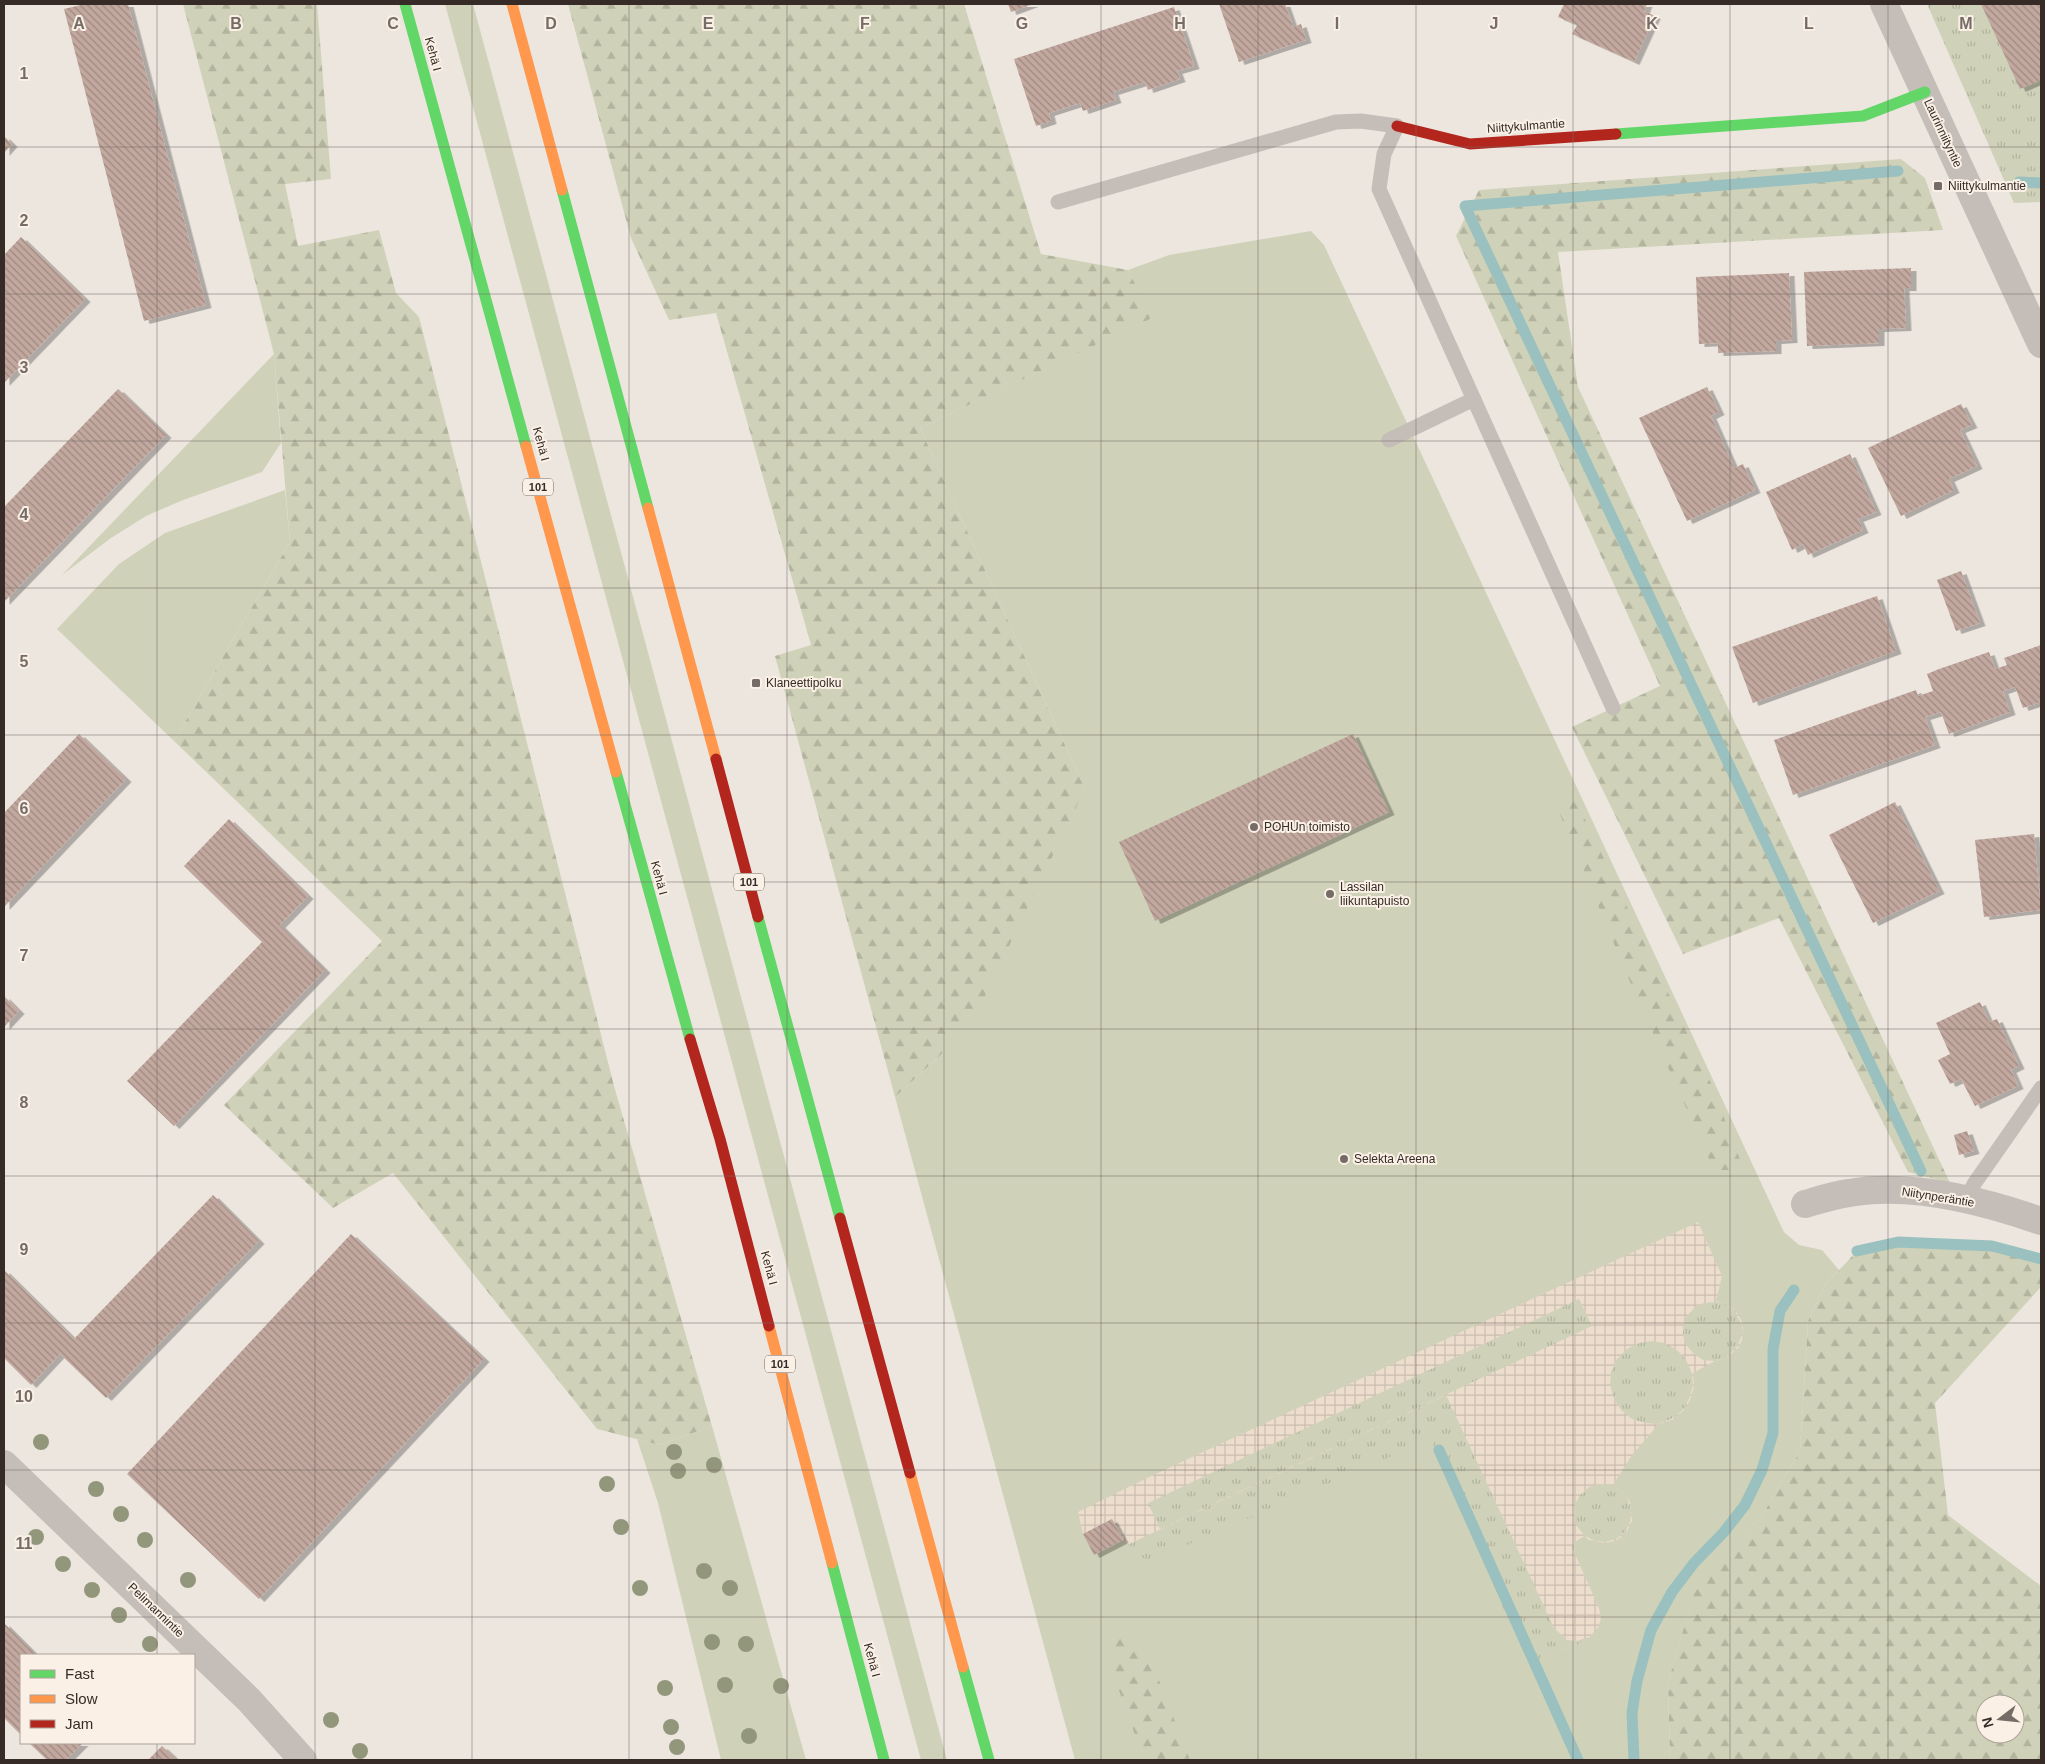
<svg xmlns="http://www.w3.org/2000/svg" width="2045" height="1764" font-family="Arial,sans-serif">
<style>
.grass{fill:#cfd2b8}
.forest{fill:url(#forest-firs);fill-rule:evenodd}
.park{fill:url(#park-tufts)}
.plaza{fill:url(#plaza-grid);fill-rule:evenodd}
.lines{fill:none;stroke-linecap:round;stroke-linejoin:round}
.stream{stroke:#9ac1bf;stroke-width:11}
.building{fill:url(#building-back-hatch);filter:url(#shadow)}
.lane{stroke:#c5beb8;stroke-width:15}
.street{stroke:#c5beb8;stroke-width:28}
.fast{stroke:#63d668;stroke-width:11}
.slow{stroke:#ff974d;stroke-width:11}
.jam{stroke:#b3261e;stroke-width:11}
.tree{fill:#92977b}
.grid{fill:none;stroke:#766c67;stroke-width:1;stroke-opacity:0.55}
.poi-dot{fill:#766c67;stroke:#faf0e5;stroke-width:2}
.labels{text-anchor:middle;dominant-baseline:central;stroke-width:4;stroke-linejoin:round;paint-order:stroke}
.shield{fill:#faf0e5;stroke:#71665f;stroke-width:1}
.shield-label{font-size:11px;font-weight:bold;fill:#362b26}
.street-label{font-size:12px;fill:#362b26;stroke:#faf0e5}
.poi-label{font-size:12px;fill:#362b26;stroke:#faf0e5;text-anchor:start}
.grid-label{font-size:16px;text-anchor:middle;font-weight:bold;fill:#766c67;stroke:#faf0e5;stroke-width:4;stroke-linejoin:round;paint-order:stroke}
</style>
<defs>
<pattern id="forest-firs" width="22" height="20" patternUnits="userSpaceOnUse" patternTransform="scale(1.25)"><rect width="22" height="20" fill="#cfd2b8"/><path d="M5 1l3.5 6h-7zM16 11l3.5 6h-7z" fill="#b2b49e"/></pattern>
<pattern id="park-tufts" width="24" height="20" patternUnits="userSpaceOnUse" patternTransform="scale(1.25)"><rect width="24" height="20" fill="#cfd2b8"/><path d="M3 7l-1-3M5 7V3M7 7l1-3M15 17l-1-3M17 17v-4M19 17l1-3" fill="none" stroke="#b2b49e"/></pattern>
<pattern id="plaza-grid" width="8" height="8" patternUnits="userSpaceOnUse" patternTransform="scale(1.25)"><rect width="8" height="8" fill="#ecddcd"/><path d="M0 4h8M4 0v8" fill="none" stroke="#cbbeb0"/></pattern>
<pattern id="building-back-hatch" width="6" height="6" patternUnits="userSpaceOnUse" patternTransform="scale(1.25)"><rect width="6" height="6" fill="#c2a89f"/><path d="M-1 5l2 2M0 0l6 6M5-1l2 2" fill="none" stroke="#9e8981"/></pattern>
<filter id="shadow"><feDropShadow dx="5.5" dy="3" stdDeviation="0" flood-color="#0004"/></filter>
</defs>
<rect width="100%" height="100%" fill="#ede6df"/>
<path class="grass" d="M445,4H473L947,1760H921Z
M1311,231L1324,245L1784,1232L1799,1245L1822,1250L1839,1270L1825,1285L1808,1321L1800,1451L1763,1514L1695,1591L1668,1682L1670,1760H1075L895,1097L947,1049L1085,789L920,428L1151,318L1128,270L1169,255Z
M274,354L281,443L262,472L183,500L146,516L111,538L62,575Z
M285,490L290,542L174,741L57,629L119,564L165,533Z
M712,1426L806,1760H721L658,1503L637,1439L660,1445Z"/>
<path class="forest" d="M183,4H317L331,179L285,184L298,246L379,230L396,293L419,317L614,1086L712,1426L660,1445L597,1429L393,1173L333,1208L224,1105L382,941L174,741L290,542L274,354Z
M568,4H964L1041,254L1128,270L1152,318L920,428L1085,789L983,1000L947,1049L895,1097L775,656L811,645L716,313L669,320L631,238Z
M1901,159L1925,178L1943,230L1558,252L1578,387L1950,1183L1908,1172L1779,918L1683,954L1572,727L1660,686L1456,236L1479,190Z
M1575,798L1710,1081L1744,1170H1714L1633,989L1559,812Z
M1898,1242L1992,1246L2041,1259V1287L1935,1403L1948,1515L2041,1586V1760H1670L1668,1682L1695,1590L1763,1514L1800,1451L1808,1321L1825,1285L1857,1251ZM1985,1704H2015V1734H1985Z
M1118,1635L1138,1640L1155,1670L1190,1760H1144L1112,1671L1110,1653Z"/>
<path class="park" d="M1927,4H2041V202L2014,203Z
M1698,1222L1722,1276L1716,1301C1722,1303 1729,1305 1734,1309C1748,1323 1745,1347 1728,1357C1724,1359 1718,1360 1714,1362C1707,1365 1700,1369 1693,1373C1694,1391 1690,1410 1672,1420C1667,1422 1661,1422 1657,1425C1639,1442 1626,1464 1613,1485C1620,1490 1627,1494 1630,1502C1644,1531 1609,1553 1584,1536L1571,1545L1599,1608L1601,1618L1595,1632L1545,1668L1536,1680L1496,1592L1431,1439L1148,1562L1123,1540L1112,1519L1078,1512L1147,1478Z"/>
<path class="plaza" d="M1698,1222L1722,1276L1716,1301L1734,1309L1740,1318L1743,1325L1742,1340L1739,1347L1728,1357L1715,1361L1693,1373L1694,1387L1690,1400L1683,1411L1672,1420L1659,1424L1632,1455L1613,1485L1623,1492L1630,1502L1632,1521L1626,1533L1615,1541L1604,1543L1589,1540L1584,1536L1571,1545L1599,1608L1601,1618L1599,1626L1590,1637L1576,1641L1567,1640L1554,1628L1446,1395L1127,1545L1123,1540L1112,1519L1083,1534L1078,1512L1147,1478ZM1579,1299L1592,1326L1160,1529L1148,1503ZM1715,1302L1725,1304L1733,1309L1742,1325V1335L1737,1347L1727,1357L1714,1361L1703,1360L1694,1354L1687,1346L1683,1336V1326L1687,1316L1695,1307L1704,1303ZM1652,1341L1665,1343L1677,1350L1686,1360L1692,1373L1693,1386L1689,1399L1682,1411L1671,1419L1658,1424L1645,1423L1632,1419L1621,1410L1614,1399L1610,1385L1611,1372L1617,1359L1627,1349L1639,1343ZM1600,1484L1611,1485L1622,1491L1628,1500L1631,1511L1630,1522L1625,1532L1616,1539L1605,1542L1594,1541L1584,1535L1577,1526L1574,1516L1575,1504L1580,1495L1589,1487Z"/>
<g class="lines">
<path class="stream" d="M1898,171L1465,206L1921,1171
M2019,182L2041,183
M1857,1251L1898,1242L1992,1246L2041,1259
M1439,1450L1578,1760
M1634,1760L1632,1713L1637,1681L1651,1630L1672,1592L1694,1563L1724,1532L1745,1505L1762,1470L1773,1433V1349L1780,1311L1794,1290"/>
</g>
<path class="building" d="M85,4H128L206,305L144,321L64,9Z
M1008,4H1033L1011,12Z
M1219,4H1285L1293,27L1301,24L1306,40L1239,62Z
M1564,4H1647L1644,11L1655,16L1634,62L1572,34L1577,25L1558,17Z
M1981,4H2041V80L2020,89Z
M1174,7L1194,66L1177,71L1180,79L1148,90L1145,82L1113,92L1116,100L1083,111L1080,103L1049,113L1051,121L1036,126L1014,59Z
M4,136L12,144L4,153Z
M21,237L85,299L4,383V255Z
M1911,268V288H1904L1906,328L1879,329V343L1807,346L1804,272Z
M1789,273L1792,340L1776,341V351L1718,353V343L1699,344L1696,277Z
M1707,387L1719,412L1711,416L1734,468L1743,464L1755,490L1687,521L1639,418Z
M118,389L166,435L4,602V507Z
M1961,404L1972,425L1960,430L1977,466L1949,479L1954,490L1901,516L1868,448Z
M1850,454L1876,512L1858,519L1863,530L1808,555L1803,544L1792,550L1766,492Z
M1961,571L1980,623L1956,631L1937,580Z
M1877,596L1896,651L1753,703L1732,647Z
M2041,645V702L2023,708L2015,687L2003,691L2010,712L1949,734L1941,712L1925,717L1935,745L1793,795L1774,740L1916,690L1918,696L1933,691L1927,674L1939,669L1989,652L1995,669L2007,665L2004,658Z
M79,734L126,779L4,907V813Z
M1353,734L1389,812L1155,921L1119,842Z
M1895,802L1939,891L1873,923L1829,835Z
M229,819L308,896L280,925L325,970L174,1126L127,1081L262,942L184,866Z
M2034,834L2041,910L1984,917L1975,840Z
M4,996L19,1011L4,1027Z
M1980,1002L1989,1022L1997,1019L2019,1066L2011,1070L2018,1086L1975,1106L1961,1079L1950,1084L1938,1060L1950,1054L1936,1023Z
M1967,1131L1974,1151L1959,1155L1954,1135Z
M213,1195L259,1241L106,1398L60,1354L31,1385L4,1358V1270L74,1339Z
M351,1234L484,1359L259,1599L127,1474Z
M1112,1519L1123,1540L1094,1555L1083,1534Z
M4,1623L36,1655H21V1735L4,1718Z
M29,1743H83L66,1760H47Z
M162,1746L177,1760H148Z"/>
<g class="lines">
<path class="lane" d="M1058,202L1336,122L1361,121L1397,126L1384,154L1379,189L1613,708
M1389,440L1474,399
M1966,1200L1974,1184L2041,1088"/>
<path class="street" d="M1884,4L2041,344
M1805,1204C1819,1200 1834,1195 1849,1193C1910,1182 1984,1201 2041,1221
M4,1464L249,1700L303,1760"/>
<path class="fast" d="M405,4L526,446
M1616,134L1863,116L1925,92
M562,190L648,508
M616,772L690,1039
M758,917L840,1218
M832,1563L884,1760
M963,1667L989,1760"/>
<path class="slow" d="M512,4L562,190
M526,446L616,772
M648,508L716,759
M769,1326L832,1563
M910,1473L963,1667"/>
<path class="jam" d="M1397,126L1470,144L1616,134
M716,759L758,917
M690,1039L720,1139L769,1326
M840,1218L910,1473"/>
</g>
<g class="tree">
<circle cx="41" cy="1442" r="8"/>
<circle cx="674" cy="1452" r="8"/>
<circle cx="714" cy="1465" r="8"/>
<circle cx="678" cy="1471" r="8"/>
<circle cx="607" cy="1484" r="8"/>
<circle cx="96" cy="1489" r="8"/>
<circle cx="121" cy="1514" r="8"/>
<circle cx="621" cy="1527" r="8"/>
<circle cx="36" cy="1537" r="8"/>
<circle cx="145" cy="1540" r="8"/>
<circle cx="63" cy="1564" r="8"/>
<circle cx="704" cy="1571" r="8"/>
<circle cx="188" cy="1580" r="8"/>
<circle cx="640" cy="1588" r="8"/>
<circle cx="730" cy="1588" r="8"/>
<circle cx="92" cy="1590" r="8"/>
<circle cx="119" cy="1615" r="8"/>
<circle cx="712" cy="1642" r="8"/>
<circle cx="150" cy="1644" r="8"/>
<circle cx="746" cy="1644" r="8"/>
<circle cx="725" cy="1685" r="8"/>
<circle cx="781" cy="1686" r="8"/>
<circle cx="665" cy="1688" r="8"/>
<circle cx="331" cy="1720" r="8"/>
<circle cx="671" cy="1727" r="8"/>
<circle cx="749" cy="1736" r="8"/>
<circle cx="677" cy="1747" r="8"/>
<circle cx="360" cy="1751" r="8"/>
</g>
<path class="grid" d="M157,4V1655M315,4V1760M472,4V1760M629,4V1760M787,4V1760M944,4V1760M1101,4V1760M1258,4V1760M1416,4V1760M1573,4V1760M1730,4V1760M1888,4V1760M4,147H2041M4,294H2041M4,441H2041M4,588H2041M4,735H2041M4,882H2041M4,1029H2041M4,1176H2041M4,1323H2041M4,1470H2041M4,1617H2041M157,1743V1760"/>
<g class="poi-dot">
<rect x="1933" y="181" width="10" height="10" rx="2.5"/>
<rect x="751" y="678" width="10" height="10" rx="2.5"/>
<circle cx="1254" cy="827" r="5"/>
<circle cx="1330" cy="894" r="5"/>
<circle cx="1344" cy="1159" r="5"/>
</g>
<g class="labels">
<g class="shield">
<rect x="523" y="478.5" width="30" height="17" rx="4"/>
<rect x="734" y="873.5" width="30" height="17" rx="4"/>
<rect x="765" y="1355.5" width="30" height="17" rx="4"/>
</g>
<g class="shield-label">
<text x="538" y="487">101</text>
<text x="749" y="882">101</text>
<text x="780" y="1364">101</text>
</g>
<g class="street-label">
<text transform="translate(433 54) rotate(75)">Kehä I</text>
<text transform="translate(1526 126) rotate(-4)">Niittykulmantie</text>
<text transform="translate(1943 133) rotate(65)">Laurinniityntie</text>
<text transform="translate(541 444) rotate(75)">Kehä I</text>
<text transform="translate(659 878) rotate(75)">Kehä I</text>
<text transform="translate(1938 1197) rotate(9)">Niitynperäntie</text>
<text transform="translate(769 1268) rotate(75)">Kehä I</text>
<text transform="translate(156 1610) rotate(44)">Pelimannintie</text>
<text transform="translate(872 1660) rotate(75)">Kehä I</text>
</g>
<g class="poi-label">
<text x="1948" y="186">Niittykulmantie</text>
<text x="766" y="683">Klaneettipolku</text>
<text x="1264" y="827">POHUn toimisto</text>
<text x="1340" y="887">Lassilan<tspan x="1340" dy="14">liikuntapuisto</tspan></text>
<text x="1354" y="1159">Selekta Areena</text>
</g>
</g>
<g class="grid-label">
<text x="79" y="29">A</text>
<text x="236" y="29">B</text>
<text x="393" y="29">C</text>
<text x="551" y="29">D</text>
<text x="708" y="29">E</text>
<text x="865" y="29">F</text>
<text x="1022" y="29">G</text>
<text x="1180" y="29">H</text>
<text x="1337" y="29">I</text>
<text x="1494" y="29">J</text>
<text x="1652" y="29">K</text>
<text x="1809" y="29">L</text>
<text x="1966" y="29">M</text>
<text x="24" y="79">1</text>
<text x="24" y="226">2</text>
<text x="24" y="373">3</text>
<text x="24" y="520">4</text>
<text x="24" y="667">5</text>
<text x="24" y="814">6</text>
<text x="24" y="961">7</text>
<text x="24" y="1108">8</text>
<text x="24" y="1255">9</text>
<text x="24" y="1402">10</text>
<text x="24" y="1549">11</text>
</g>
<rect width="2045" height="1764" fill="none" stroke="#362b26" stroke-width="10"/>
<rect x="20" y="1654" width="175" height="90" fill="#faf0e5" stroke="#aca199"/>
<rect x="30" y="1670" width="25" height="8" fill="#63d668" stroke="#aca199"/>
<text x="65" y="1679" font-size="15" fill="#362b26">Fast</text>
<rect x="30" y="1695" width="25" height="8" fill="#ff974d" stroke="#aca199"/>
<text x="65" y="1704" font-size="15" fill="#362b26">Slow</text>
<rect x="30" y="1720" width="25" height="8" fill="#b3261e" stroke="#aca199"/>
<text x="65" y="1729" font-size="15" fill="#362b26">Jam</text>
<g transform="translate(2000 1719) rotate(254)"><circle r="24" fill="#faf0e5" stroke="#aca199"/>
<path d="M0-4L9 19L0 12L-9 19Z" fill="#766c67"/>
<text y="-8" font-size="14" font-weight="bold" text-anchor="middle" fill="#362b26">N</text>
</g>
</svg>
